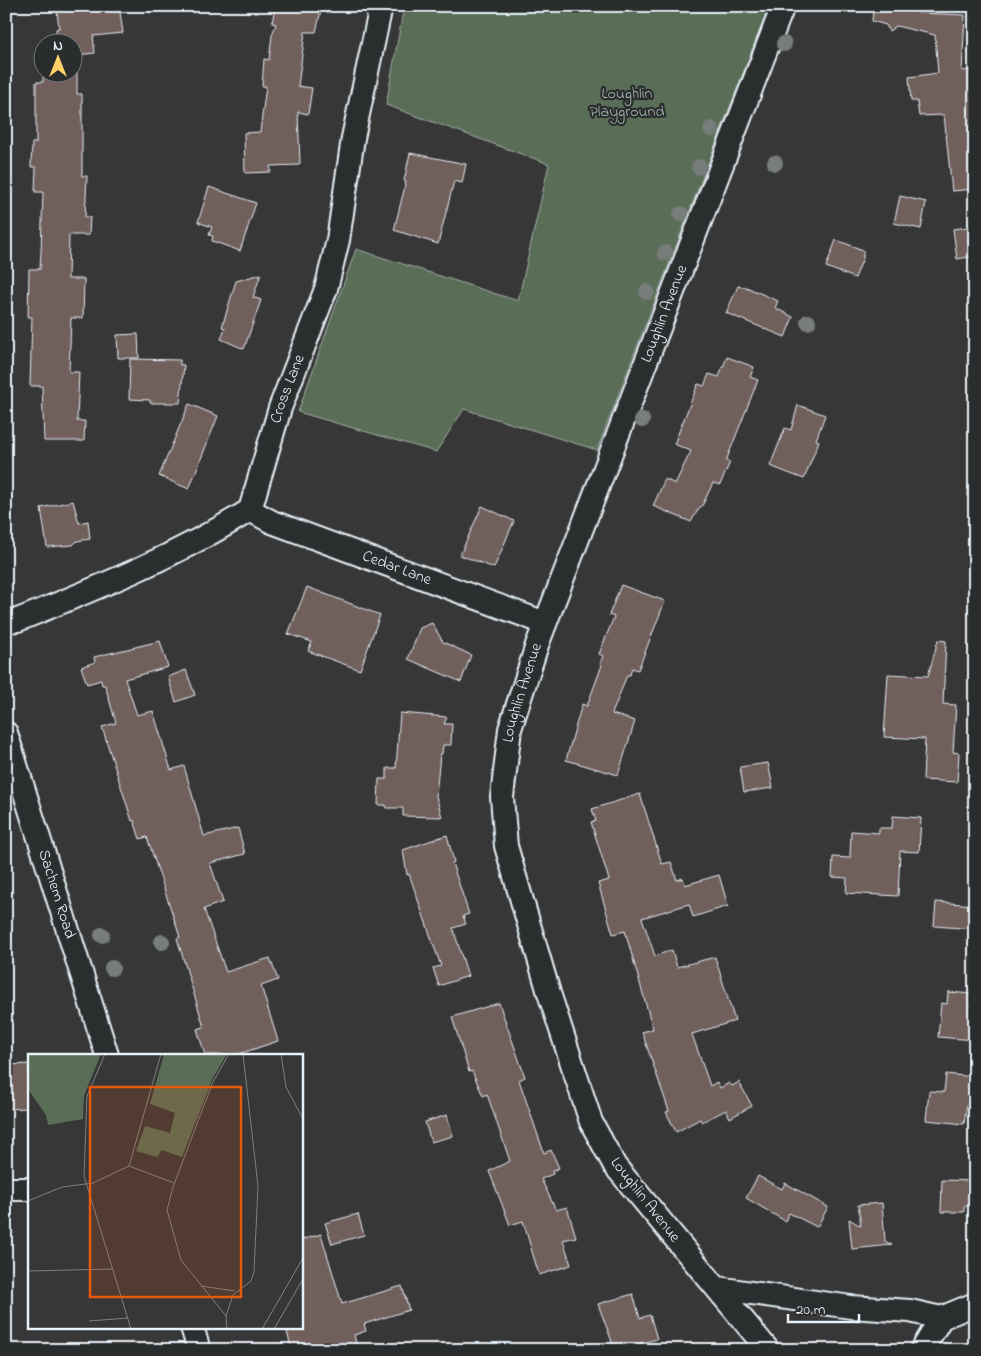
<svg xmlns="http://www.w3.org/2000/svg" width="981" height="1356" font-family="'Indie Flower',sans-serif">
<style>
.green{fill:#5a6d57;stroke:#a1afa8}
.building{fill:#715f5c;stroke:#e8f1f8}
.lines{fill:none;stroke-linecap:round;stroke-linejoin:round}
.street-casing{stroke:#e8f1f8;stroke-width:26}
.street{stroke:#2a2d2e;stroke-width:22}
.tree{fill:#767d7a}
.labels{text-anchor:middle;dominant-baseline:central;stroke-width:4.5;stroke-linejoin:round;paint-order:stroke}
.park-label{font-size:16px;fill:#a8b6b0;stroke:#2a2d2e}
.street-label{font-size:16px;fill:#e8f1f8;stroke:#2a2d2e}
.inset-road{fill:none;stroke:#7e8184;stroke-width:1}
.view{fill:#e8590c;fill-opacity:0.15;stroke:#e8590c;stroke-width:2.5}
.inset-edge{fill:none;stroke:#e8f1f8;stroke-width:2.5}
</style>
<rect width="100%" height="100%" fill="#383737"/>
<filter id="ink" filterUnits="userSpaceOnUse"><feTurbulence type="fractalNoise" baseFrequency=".02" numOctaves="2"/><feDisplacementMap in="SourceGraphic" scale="10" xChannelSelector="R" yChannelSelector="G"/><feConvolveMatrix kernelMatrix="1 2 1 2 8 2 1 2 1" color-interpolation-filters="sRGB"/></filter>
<g filter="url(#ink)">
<path class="green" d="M404,6H769L597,450L464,409L436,452L298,412L356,249L518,301L549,164L386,105Z"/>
<path class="building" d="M275,6H322L316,32H305L298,86L312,88L308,114L298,112L300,163L299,165L270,166L271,172L245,173L244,133L260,132L266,86H262L264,59L269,60L272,35L276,24L272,23Z
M881,6H918L917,13L965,15L962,71L971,70L973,90H975V189L952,191L944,115L919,116L917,101H911L909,77L938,73L935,35L896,26L889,31L886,25L872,21L873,11H880Z
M93,7L120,12L123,33L93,36L95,53L77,55V94H82V176H87L85,217H90L89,235H69L68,279H84L83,318H71L69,372H79L77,421H85L84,441H44L42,386H30L32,317H28L29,269H40L41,252L43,192H35L36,167H31L32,143H36V82H43V72H72V42H57L56,29L59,28L57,11Z
M410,153L466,164L462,183L454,181L438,244L394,230L406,182L404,181Z
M209,187L256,203L240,251L212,241L213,236L209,235L212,227L198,222Z
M900,196L926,202L921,229L894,223Z
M975,226V256L957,259L953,229Z
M836,240L863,250V258L855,278L826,267Z
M261,274L253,297L261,300L244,349L221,339L225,328L222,327L236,281Z
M738,286L746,287L778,301L775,308L793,317L785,337L726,313Z
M138,334L139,358H118L117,335Z
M727,357L754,367L750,377L758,380L726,461L730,462L720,485L713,483L702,506L699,508L691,522L653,506L665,479L675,484L691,451L674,444L698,384L704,386L709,374L719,377Z
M130,359L180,360V365H184L180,403H150V400L129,399Z
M189,404L218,416L189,489L159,476Z
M798,405L825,415L816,440L819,441L804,479L770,466L785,428L791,430Z
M73,501L79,523L88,521L90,539L77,541L73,545L47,547L41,508Z
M482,506L514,521L494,568L460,555Z
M621,585L665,601L638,670L632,668L630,675H627L612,714L635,721L618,775L566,760L582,704L587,706L602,665L600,664L603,656L599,654L614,617L609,615Z
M307,587L380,615L360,670L308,651L312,642L288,634Z
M432,623L443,642L471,655L461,682L408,659L420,628Z
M938,640L946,641L943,704L956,705L953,752L959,753L957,782L923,780L925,739L884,737L888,674L928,676Z
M160,641L168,667L125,679L137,715L153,711L171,770L184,766L204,836L238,828L245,854L210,863L223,902L204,909L226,972L270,958L278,980L261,986L278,1041L236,1055H205L197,1029L204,1027L177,938L180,937L147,837L140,839L134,820L132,821L102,727L116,723L105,685H102L101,680L87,684L81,667L95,662L94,657Z
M186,670L195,695L176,702L168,677Z
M400,713L447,717L444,724H452L451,745H443L442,754H440L436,796L442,817L403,816V808H386V805H378L379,779H387V768H396Z
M768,763L773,788L744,792L740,767Z
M640,794L662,864L671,862L677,880L683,878L685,885L719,875L728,906L693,917L689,904L642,918L655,956L672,950L677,967L715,957L735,1021L692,1034L710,1086L717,1082L720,1088L729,1083L732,1086L739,1082L752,1106L730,1118L726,1110L702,1122L700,1119L676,1132L666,1112L669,1111L642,1032L653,1029L625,931L613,934L598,883L609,880L591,822L596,821L592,809Z
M893,816L921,818L919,852L900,851L898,896L846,893L847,878L832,877L833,857L850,858L851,831L879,833V828H892Z
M447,835L454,862L452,863L469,914L463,916L466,924L453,928L468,976L439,986L433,968L441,966L409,874L407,875L403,850Z
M936,902L975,905V929L934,926Z
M948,992L972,994L971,1006H975V1040L938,1037L941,1003L947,1004Z
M499,1003L525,1077L519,1080L544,1153L551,1150L559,1168L552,1171L553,1174L541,1179L556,1210L567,1207L576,1237L563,1240L571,1265L539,1275L523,1221L510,1225L489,1171L510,1161L487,1094L483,1096L472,1071L469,1072L452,1017Z
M29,1064V1108L6,1109L7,1065Z
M946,1074L974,1077L971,1103H967L964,1124L926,1120L929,1091L944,1092Z
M447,1115L453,1136L431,1142L425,1122Z
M758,1176L782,1189L785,1183L828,1207L817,1227L789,1213L785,1221L746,1198Z
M942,1180L975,1181V1207L964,1206V1212H941Z
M882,1203L885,1241L892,1245L852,1249L849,1219L861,1226L858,1205Z
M358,1214L364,1235L332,1244L325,1223Z
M321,1234L342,1304L402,1286L409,1310L364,1324L366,1331L354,1335L358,1350H292L287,1332L301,1327V1240Z
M633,1294L640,1318L650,1315L657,1339L615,1350L598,1304Z"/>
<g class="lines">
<defs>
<g id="street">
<path id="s1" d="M250,510L272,522L545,623"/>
<path id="s2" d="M6,621L18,620C97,588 177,556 250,510L280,408L326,289L338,240L353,138L381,6"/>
<path id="s3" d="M6,733L107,1055"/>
<path d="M6,1189H29"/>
<path d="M717,1288L851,1307L910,1311L941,1318"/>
<path d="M192,1327L199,1350"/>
<path id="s4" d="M768,1350L615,1166L591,1122L549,993L506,846L502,797L510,729L537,645L783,6"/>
<path d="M922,1350L941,1318L975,1304"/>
</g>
</defs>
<use href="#street" class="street-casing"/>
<use href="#street" class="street"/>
</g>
<g class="tree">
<circle cx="784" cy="44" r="8"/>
<circle cx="711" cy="129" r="8"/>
<circle cx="775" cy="163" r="8"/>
<circle cx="699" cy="167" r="8"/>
<circle cx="681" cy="214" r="8"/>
<circle cx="665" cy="253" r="8"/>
<circle cx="647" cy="292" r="8"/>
<circle cx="808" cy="322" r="8"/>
<circle cx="642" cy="420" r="8"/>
<circle cx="102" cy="935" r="8"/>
<circle cx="162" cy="942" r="8"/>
<circle cx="112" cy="968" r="8"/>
</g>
</g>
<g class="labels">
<g class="park-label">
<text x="627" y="94">Loughlin<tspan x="627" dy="18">Playground</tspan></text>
</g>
<g class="street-label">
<text stroke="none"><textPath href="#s4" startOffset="1139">Loughlin Avenue</textPath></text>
<text stroke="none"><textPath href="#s2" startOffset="396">Cross Lane</textPath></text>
<text stroke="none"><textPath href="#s1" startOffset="158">Cedar Lane</textPath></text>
<text stroke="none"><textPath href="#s4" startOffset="734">Loughlin Avenue</textPath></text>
<text stroke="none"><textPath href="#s3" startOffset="169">Sachem Road</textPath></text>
<text transform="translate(645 1200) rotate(52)">Loughlin Avenue</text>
</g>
</g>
<g transform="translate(28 1054)">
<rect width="275" height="275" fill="#383737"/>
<path d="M0,0H73L56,42L55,65L20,71L18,61L0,35ZM136,0H199L185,24L154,103L134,96L129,103L108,97L117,72L142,79L147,59L122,50Z" fill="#5a6d57"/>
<path class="inset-road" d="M77,0L59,42L56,122L103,275M253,0L258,33L275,65M101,112L146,129M0,147L34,133L65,129L101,112L133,0M0,217L84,215M173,232L207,237M198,262L205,241L223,227L226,218L230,132L215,0M61,267L100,264M199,275L198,262L153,206L139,156L145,133L185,28L201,0M234,275L275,204M246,275L275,225"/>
<path class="view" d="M62,33H213V243H62Z"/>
<rect width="275" height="275" class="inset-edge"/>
</g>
<rect width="981" height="1356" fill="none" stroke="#2a2d2e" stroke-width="25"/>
<rect x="12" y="12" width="956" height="1331" fill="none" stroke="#e8f1f8" stroke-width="2" filter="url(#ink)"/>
<g transform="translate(58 58)"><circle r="24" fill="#2a2d2e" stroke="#767b7f"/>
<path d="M0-4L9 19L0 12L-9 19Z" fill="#ffd166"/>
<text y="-8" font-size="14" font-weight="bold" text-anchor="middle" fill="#e8f1f8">N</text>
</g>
<path d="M788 1314v8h71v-8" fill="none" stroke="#e8f1f8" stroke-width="2.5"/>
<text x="796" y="1314" font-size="15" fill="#e8f1f8" stroke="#2a2d2e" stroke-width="4" paint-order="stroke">20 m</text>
</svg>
